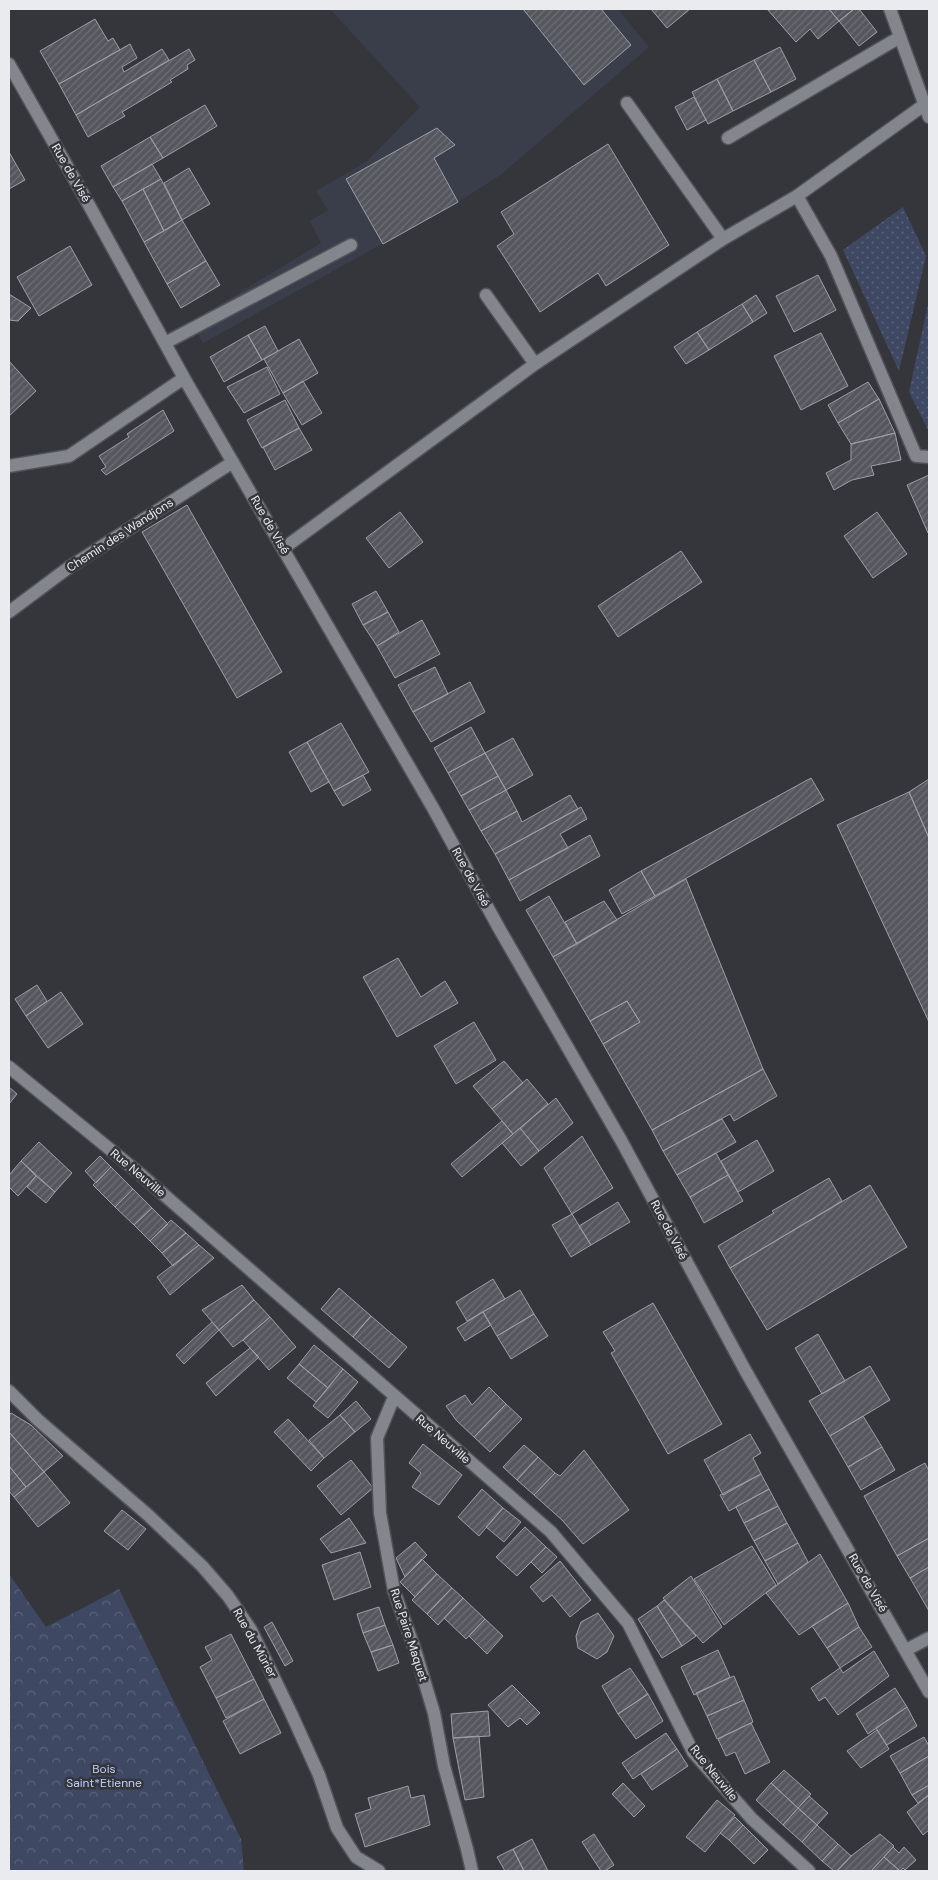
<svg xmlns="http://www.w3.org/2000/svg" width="938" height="1880" font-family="'DM Sans',sans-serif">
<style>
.built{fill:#3a3e4a}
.grass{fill:url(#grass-dots)}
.forest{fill:url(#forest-crowns)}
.building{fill:url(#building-hatch);stroke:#9d9fa6}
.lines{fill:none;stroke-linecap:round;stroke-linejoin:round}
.minor-casing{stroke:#525358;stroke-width:15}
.minor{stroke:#83868d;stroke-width:12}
.labels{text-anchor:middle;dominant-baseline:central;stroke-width:5;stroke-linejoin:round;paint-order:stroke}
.street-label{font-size:12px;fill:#eaebef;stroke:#34363c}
.park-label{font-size:12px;fill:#bfcffc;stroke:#34363c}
</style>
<defs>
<pattern id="grass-dots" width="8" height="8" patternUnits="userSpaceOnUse" patternTransform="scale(1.25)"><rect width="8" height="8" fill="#3f4863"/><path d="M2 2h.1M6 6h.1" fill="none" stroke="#5b637a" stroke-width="1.8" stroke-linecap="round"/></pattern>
<pattern id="forest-crowns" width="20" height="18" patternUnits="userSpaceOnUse" patternTransform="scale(1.25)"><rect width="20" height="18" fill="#3f4863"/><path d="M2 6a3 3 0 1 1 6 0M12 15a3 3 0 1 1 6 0" fill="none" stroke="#5b637a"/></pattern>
<pattern id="building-hatch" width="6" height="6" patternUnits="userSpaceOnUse" patternTransform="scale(1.25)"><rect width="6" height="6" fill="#55575e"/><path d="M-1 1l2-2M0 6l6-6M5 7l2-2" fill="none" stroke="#6e6f75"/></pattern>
</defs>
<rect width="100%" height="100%" fill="#34363c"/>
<path class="built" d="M330,9H618L649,47L502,174L458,202L203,343L191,322L321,243L310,221L328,210L316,191L366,162L420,107Z"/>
<path class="grass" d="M903,207L926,256L899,371L843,250Z
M929,300V432L909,392Z"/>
<path class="forest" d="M9,1574L46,1627L119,1589L241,1839L244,1871H9Z"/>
<path class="building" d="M523,9H601L631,45L584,85Z
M651,9H690L667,28Z
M767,9H829L839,21L818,39L810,29L796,42Z
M829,9H854L839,21Z
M854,9H859L877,32L859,46L839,21Z
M95,19L108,41L113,38L120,50L59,84L40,51Z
M130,44L137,58L122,67L124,72L162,49L169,60L76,115L59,84Z
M780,47L796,79L771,92L754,60Z
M189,49L195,60L187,65L188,69L170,80L172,82L122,112L125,116L88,137L76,115Z
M754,60L771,92L733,111L717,79Z
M717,79L733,111L708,124L692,92Z
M694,97L706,120L687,130L675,107Z
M205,105L217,126L163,158L150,137Z
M437,128L455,145L434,158L458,202L383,244L346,179Z
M150,137L163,158L113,187L101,166Z
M608,144L669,245L606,286L598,273L540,312L497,246L514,234L501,212Z
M9,152L25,180L9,189Z
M152,164L161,179L122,201L113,187Z
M189,168L210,204L182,220L164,183Z
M161,179L182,220L164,231L143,189Z
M143,189L164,231L144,242L122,201Z
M182,220L206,261L167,284L144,242Z
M70,246L92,285L39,316L17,277Z
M206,261L220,285L181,308L167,284Z
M818,275L836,310L794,332L776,296Z
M9,294L31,308L18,321L9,320Z
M756,295L767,313L753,322L742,304Z
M742,304L753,322L709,350L697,332Z
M265,326L278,351L262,360L248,335Z
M697,332L709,350L686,364L674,347Z
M821,333L848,386L801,410L774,356Z
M248,335L262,360L224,382L210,357Z
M299,339L318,373L283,393L264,359Z
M9,361L36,391L9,416Z
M267,367L280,394L244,413L227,387Z
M303,381L322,413L302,425L283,393Z
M868,382L879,399L838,423L828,405Z
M879,399L895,433L851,444L838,423Z
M285,400L299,428L262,448L247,420Z
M163,410L174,431L106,475L101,470L106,467L99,456L129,437L127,434Z
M299,428L312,450L275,470L263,447Z
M895,433L901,460L871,466L874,475L852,480L834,490L826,473L851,460V444Z
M929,475V532L928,533L907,485Z
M187,505L282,672L237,698L142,532Z
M400,512L423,542L389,568L366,538Z
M877,512L907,554L873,578L844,536Z
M681,551L702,582L618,637L598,606Z
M376,591L388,612L363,625L352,604Z
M388,612L399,632L377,646L363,625Z
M422,620L440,654L395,678L377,646Z
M435,667L448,694L413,712L398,685Z
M470,682L485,712L431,742L413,712Z
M341,723L369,772L334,791L307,742Z
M471,727L485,753L448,773L434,748Z
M513,738L533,775L506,790L485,753Z
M307,742L329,782L311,792L289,752Z
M485,753L498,776L461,796L448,773Z
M363,775L371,790L343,806L334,791Z
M498,776L506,790L469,810L461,796Z
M811,778L824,800L655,896L641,871Z
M929,779V838L909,792Z
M506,790L517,811L481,831L469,810Z
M909,792L929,838V1022L837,825Z
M570,795L578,809L495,854L481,831L517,811L522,822Z
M581,807L587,819L560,834L568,848L509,880L495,854Z
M590,835L600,856L520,901L509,880Z
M641,871L655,896L622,914L609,890Z
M686,879L763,1069L652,1130L603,1044L640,1022L627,1001L590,1021L553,957Z
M549,896L577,944L553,957L526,910Z
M604,901L617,920L577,944L565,922Z
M398,958L421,997L445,981L458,1003L397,1037L363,977Z
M37,985L47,1001L26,1016L15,999Z
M61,992L83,1024L48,1048L26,1016Z
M627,1001L640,1022L603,1044L590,1021Z
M474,1022L496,1060L456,1084L434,1046Z
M504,1061L523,1083L492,1109L473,1086Z
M763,1069L777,1096L734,1121L730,1114L663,1151L652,1130Z
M527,1079L548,1104L513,1134L492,1109Z
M9,1087L17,1094L9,1104Z
M556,1098L573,1123L539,1151L520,1128Z
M722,1119L736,1142L677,1175L663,1151Z
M502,1121L513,1134L462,1177L451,1164Z
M520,1128L539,1151L521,1166L502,1143Z
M582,1136L613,1188L572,1214L544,1168Z
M757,1140L774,1171L738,1192L721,1161Z
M39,1142L72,1173L55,1192L21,1161Z
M716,1153L728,1175L690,1197L677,1175Z
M100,1156L111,1167L96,1183L85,1171Z
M21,1161L36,1176L18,1196L9,1187V1175Z
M111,1167L133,1189L115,1207L93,1185Z
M728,1175L743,1201L704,1223L690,1197Z
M36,1176L55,1192L46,1203L27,1187Z
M829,1178L842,1201L730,1268L718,1246L774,1213L772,1211Z
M870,1185L907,1247L767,1330L730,1268Z
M133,1189L152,1208L134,1225L115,1207Z
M618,1202L630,1222L591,1245L579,1226Z
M152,1208L168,1224L150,1241L134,1225Z
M572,1214L591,1245L571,1257L552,1225Z
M171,1220L186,1233L162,1253L150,1241Z
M186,1233L199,1245L173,1266L162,1253Z
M199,1245L214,1258L170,1295L157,1277Z
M493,1279L505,1299L467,1321L456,1302Z
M242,1285L254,1300L219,1330L202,1310Z
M339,1288L371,1316L353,1337L321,1309Z
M520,1290L534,1314L497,1336L483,1312Z
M254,1300L270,1317L243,1340L233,1347L219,1330Z
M653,1303L722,1424L668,1454L611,1353L615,1351L603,1332Z
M483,1312L491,1325L465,1341L457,1328Z
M534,1314L548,1336L511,1359L497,1336Z
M371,1316L407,1347L389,1368L353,1337Z
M270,1317L296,1347L269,1370L243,1340Z
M212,1322L219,1330L184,1364L176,1355Z
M818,1334L845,1381L822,1394L795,1348Z
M314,1345L343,1369L328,1388L299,1364Z
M250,1348L259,1357L216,1396L206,1383Z
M299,1364L328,1388L316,1402L287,1378Z
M870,1366L890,1400L830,1436L809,1401Z
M343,1369L358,1382L328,1418L313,1406Z
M489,1387L506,1404L474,1437L456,1420L446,1406L465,1395L472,1405Z
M356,1401L371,1419L355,1432L340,1415Z
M506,1404L522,1419L490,1452L474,1437Z
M11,1413L31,1425L63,1456L44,1472L9,1432V1415Z
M340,1415L355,1432L324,1458L309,1440Z
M863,1416L882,1447L848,1467L830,1436Z
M288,1419L324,1458L311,1471L274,1432Z
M9,1432L44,1472L26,1487L9,1466Z
M750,1434L761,1453L753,1458L761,1474L723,1495L704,1460Z
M423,1444L462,1475L439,1505L412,1487L421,1473L409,1463Z
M524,1445L538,1457L517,1480L503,1467Z
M882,1447L895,1470L861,1490L848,1467Z
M584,1450L629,1510L583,1544L562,1520L534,1495L555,1473L560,1476Z
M538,1457L555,1473L534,1495L517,1480Z
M351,1460L373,1488L341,1515L317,1486Z
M925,1463L929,1471V1538L897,1556L864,1496Z
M9,1466L26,1487L14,1497L9,1491Z
M44,1472L70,1503L38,1527L14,1497Z
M761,1474L769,1489L729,1511L720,1495Z
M482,1489L503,1508L479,1536L458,1517Z
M769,1489L778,1506L744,1523L736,1507Z
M778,1506L787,1523L754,1541L744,1523Z
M503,1508L521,1522L504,1542L486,1527Z
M122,1510L146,1529L128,1550L104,1531Z
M349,1518L366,1543L331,1553L320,1539Z
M787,1523L798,1543L765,1561L754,1541Z
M525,1527L546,1547L517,1576L496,1557Z
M929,1538V1567L910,1578L897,1556Z
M415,1542L427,1555L405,1577L396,1558Z
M798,1543L808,1562L778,1584L765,1561Z
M752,1546L776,1585L724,1625L694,1579Z
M546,1547L557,1557L542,1573L531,1562Z
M360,1552L371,1587L334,1600L322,1565Z
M820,1554L848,1603L799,1635L766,1593Z
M422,1559L437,1574L415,1597L400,1582Z
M560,1561L591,1600L570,1617L552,1595L543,1602L530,1587Z
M929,1567V1611L910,1578Z
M437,1574L452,1588L427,1614L412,1600Z
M691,1576L722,1627L703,1643L663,1598Z
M452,1588L463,1598L438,1625L427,1614Z
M463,1598L485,1619L466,1639L444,1618Z
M664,1600L696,1636L682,1646L657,1606Z
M848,1603L859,1627L827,1648L812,1626Z
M657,1606L682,1646L662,1658L638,1619Z
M379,1607L385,1625L363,1633L357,1614Z
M598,1613L614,1636L607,1652L597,1659L578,1648L576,1636L581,1622Z
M485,1619L503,1636L487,1654L469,1636Z
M272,1622L293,1661L285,1666L264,1627Z
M385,1625L393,1645L371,1652L363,1633Z
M859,1627L872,1647L840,1668L827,1648Z
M231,1634L254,1679L216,1698L200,1667L212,1660L205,1647Z
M393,1645L399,1663L378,1671L371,1652Z
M718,1650L730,1677L694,1695L681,1667Z
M874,1651L889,1676L838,1715L825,1697L819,1701L811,1688L840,1668L843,1673Z
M630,1668L648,1694L618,1714L602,1686Z
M734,1676L744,1700L707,1716L696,1693Z
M254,1679L264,1699L226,1718L216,1698Z
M512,1685L540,1713L527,1725L520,1718L508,1727L488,1705Z
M895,1688L907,1707L868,1734L856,1714Z
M648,1694L663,1721L636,1739L618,1714Z
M264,1699L281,1733L240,1754L223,1721Z
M744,1700L753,1722L717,1739L707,1716Z
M907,1707L917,1726L887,1745L876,1728Z
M488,1711L490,1736L453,1738L451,1714Z
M751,1723L770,1762L745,1774L735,1752L726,1756L718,1739Z
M877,1730L889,1749L861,1768L847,1751Z
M666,1733L677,1749L633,1779L622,1763Z
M479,1736L484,1797L465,1800L453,1738Z
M924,1737L929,1746V1756L900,1773L890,1756Z
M677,1749L688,1766L652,1790L641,1774Z
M929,1756V1785L912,1795L900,1773Z
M784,1770L811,1794L798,1808L771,1783Z
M623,1783L645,1806L634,1817L612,1794Z
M771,1783L798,1808L783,1825L756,1800Z
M929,1785V1795L918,1803L912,1795Z
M408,1786L411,1798L424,1795L430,1825L365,1847L355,1814L371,1809L368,1798Z
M929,1795V1830L923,1835L907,1812Z
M809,1796L828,1813L817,1825L798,1808Z
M717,1800L735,1815L705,1852L686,1837Z
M798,1808L817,1825L802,1842L783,1825Z
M735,1817L743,1825L729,1840L720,1833Z
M743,1825L768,1850L754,1864L729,1840Z
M817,1825L838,1844L822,1861L802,1842Z
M594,1834L614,1865L605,1871H601L582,1842Z
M880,1834L894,1846L871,1871H837L851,1856Z
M532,1839L548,1871H524L513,1849Z
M838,1844L851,1856L837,1871H834L822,1861Z
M893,1847L899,1853L904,1847L916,1860L905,1870L903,1868L900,1871L884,1857Z
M513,1849L524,1871H505L497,1857Z
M884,1857L900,1871H871Z"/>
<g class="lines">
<defs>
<path id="minor" d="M890,9L929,117
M9,64L84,196L184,378L433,808L500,930L622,1142L745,1370L929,1692
M627,103L723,239
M728,138L900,37
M797,196L831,256L916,456L929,457
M486,295L535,364
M165,343L351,245
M9,466L69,456L184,378
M284,548L535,364L723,239L797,196L924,105
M9,612L68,568L233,462
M9,1067L139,1173L551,1532L628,1623L693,1752L752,1819L809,1871
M9,1391L38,1420L148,1515L202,1566L228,1596L251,1630L291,1713L319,1775L337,1828L356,1857L379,1871
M394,1397L377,1438L380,1513L394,1591L415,1650L434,1713L444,1766L467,1849L472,1871
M906,1650L929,1638"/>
</defs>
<use href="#minor" class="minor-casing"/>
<use href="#minor" class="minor"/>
</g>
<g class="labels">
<g class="street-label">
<text transform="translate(71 173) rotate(60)">Rue de Visé</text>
<text transform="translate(270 525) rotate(60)">Rue de Visé</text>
<text transform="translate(120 535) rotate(-33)">Chemin des Wandjons</text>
<text transform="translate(471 877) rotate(61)">Rue de Visé</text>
<text transform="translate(138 1173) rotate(40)">Rue Neuville</text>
<text transform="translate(669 1230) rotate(62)">Rue de Visé</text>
<text transform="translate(443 1439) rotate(41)">Rue Neuville</text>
<text transform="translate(868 1583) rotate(60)">Rue de Visé</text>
<text transform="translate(409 1635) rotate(72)">Rue Paire Maquet</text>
<text transform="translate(255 1643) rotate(61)">Rue du Mûrier</text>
<text transform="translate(714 1773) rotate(51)">Rue Neuville</text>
</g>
<g class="park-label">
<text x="104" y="1769">Bois<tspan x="104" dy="14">Saint*Etienne</tspan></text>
</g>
</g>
<rect width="938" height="1880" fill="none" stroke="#eaebef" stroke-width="20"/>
</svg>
